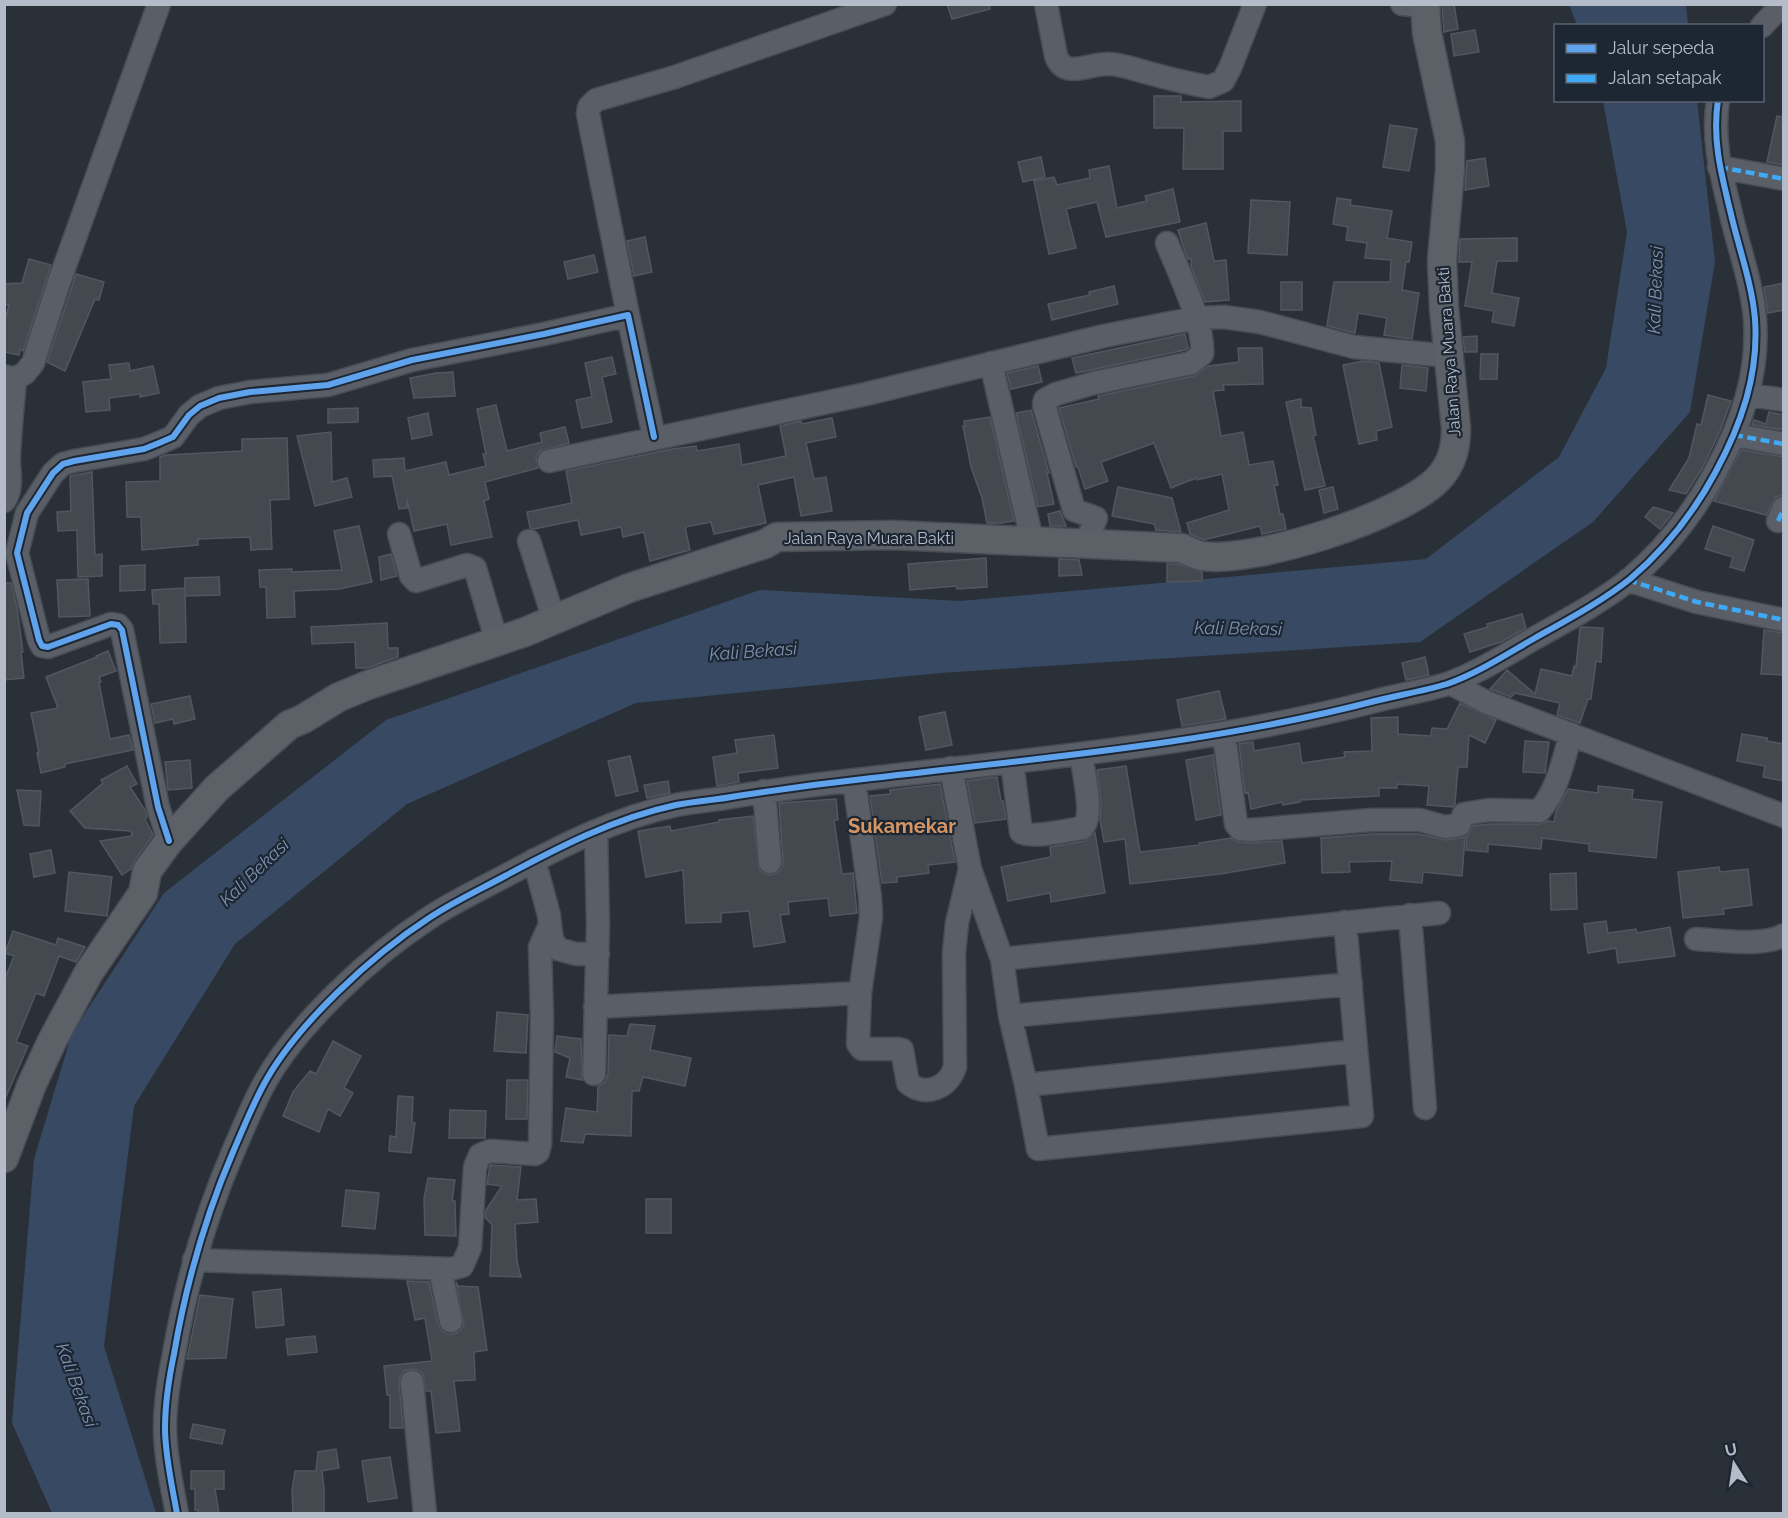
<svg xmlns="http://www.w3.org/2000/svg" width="1788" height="1518" font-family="Raleway,sans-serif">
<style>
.water{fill:#384963}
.building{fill:#444950;stroke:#52575f;stroke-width:1.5}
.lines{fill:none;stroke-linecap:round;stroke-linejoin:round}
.minor-casing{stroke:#484c53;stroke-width:25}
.major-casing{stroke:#484c55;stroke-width:31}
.minor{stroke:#5a5e66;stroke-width:22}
.major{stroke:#5c6168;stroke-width:28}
.quiet{stroke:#3fa9f5;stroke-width:4.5;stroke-dasharray:9 4.5;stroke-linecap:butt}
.cycleway-casing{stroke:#1d2633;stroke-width:10}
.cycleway{stroke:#60a3ed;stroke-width:6}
.labels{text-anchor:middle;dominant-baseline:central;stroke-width:4.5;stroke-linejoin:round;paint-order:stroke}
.street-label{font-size:16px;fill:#b4bcc9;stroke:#1d2633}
.water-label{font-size:18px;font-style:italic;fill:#7c92b1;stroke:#1d2633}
.quarter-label{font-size:20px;font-weight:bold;fill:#d59563;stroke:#1d2633}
</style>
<rect width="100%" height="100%" fill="#2a3038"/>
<path class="water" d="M1569,5H1686L1688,25H1577Z
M1603,101H1697L1715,262L1690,412L1593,522L1420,642L940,673L636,703L407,804L235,944L134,1106L104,1346L156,1513H52L12,1423L34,1159L72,1033L164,893L386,720L760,590L960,601L1426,559L1559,457L1606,368L1627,232Z"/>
<path class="building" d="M947,4H989L990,9L952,19Z
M1442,4H1454L1458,29L1444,32Z
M1475,30L1479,52L1454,56L1451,34Z
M1154,96H1181V102L1241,101V131H1223V169H1183L1184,128H1154Z
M1777,116L1784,117V165L1767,162Z
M1390,125L1417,129L1409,171L1383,167Z
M1041,157L1045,177L1023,182L1018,162Z
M1485,158L1489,186L1465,190L1467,161Z
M1109,166L1117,208L1147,201L1145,196L1173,189L1180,222L1106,237L1097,202L1066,209L1076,248L1049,254L1034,181L1054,177L1057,185L1090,178L1089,170Z
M1337,198L1351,200L1350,205L1392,211L1387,238L1412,242L1409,262H1406L1402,290L1419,293L1412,339L1384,335L1387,318L1358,313L1355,333L1327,326L1334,282H1390L1391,260L1365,258L1367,243L1346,240L1348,227L1333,224Z
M1251,200L1290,202L1287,255L1248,253Z
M1206,223L1214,261L1226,260L1229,300L1205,302L1191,266V259H1188L1182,243L1178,230Z
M645,237L652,272L634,276L627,241Z
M1517,238V261H1497L1492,293L1519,298L1514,326L1492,322L1494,311L1465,306L1472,262H1459V260L1460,239Z
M594,255L598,272L568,279L564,262Z
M29,259L51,265L23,351L20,349L19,355L4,352V325L9,305H4V284L22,283Z
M76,274L104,282L99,300L95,299L65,371L47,362Z
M1281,282H1302V310H1281Z
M1784,283V310L1768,313L1764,287Z
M1114,286L1118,304L1052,320L1048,304L1090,295L1089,292Z
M1185,334L1188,348L1185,350L1076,373L1072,358Z
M1477,336V352H1465L1463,337Z
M1238,348H1262L1263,384L1223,385L1224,390L1213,391L1221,436L1243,432L1249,465L1273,461L1278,485H1274L1280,514H1283L1286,529L1262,534L1260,526L1204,540L1190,534L1187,523L1229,510L1222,474L1197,480L1196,478L1171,488L1154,443L1101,462L1108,481L1085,489L1078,467H1076L1059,408L1099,399L1098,396L1194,376L1209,366L1239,362Z
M1481,354H1498L1497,379H1480Z
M612,357L616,374L602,377L612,422L582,428L576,400L592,397L585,363Z
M1363,361L1379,363L1392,427L1376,431L1377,440L1359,444L1343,365Z
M129,363L130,371L153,366L159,393L140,397V394L109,398L110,410L86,412L83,382L111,379L109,365Z
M1402,365L1428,368L1426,391L1400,388Z
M1038,366L1042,382L1011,389L1007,373Z
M453,372L455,396L414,398L410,378L436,373Z
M1708,395L1731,401L1720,431L1703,467L1686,494L1669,490L1689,458L1697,424L1701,425Z
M1301,399V407L1311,408L1316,435L1313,436L1325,486L1305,490L1286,402Z
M496,405L507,451L542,442L540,433L565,427L569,443L540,451L536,457L538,468L485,482L489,499L484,501L492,537L451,545L447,524L414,531L407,499V508L399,509L392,476L374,477L373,460L404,458L405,471L446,462L449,475L486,466L483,454H486L477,409Z
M358,408V422L328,423V409Z
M1031,410L1049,473H1047L1054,504L1038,507L1016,413Z
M1769,412L1784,415V430L1752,425L1754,420L1766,424Z
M428,413L432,435L412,439L408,418Z
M990,417L1014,521L1001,523H987L982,498L971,467L963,426H965L964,421Z
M832,418L836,437L806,443L814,479L826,477L832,511L801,516L794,477L758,485L766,523L714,534L711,522L685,527L690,550L650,561L644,532L623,537L621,527L581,535L578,520L534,529L530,528L527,512L572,503L566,471L672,449L696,446L697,451L739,444L742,465L786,456L780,426L801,421L802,424Z
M331,432L332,482L347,478L352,497L315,506L297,436Z
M287,438L289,499L270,500L272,549L251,550L250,537L198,539V545L142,550L141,517H127L126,482L160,481V457L166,455L242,451V439Z
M1741,450L1784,457V495L1776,497L1766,515L1714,501Z
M92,472L95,555L102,554V576L78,577L77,530L58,531L57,512L71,511L70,476Z
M1118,487L1172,498L1181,532L1156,530L1154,524L1112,516Z
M1333,487L1338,509L1324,513L1319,490Z
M1653,507L1673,513L1660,529L1645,517Z
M1060,511L1066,526H1050L1048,514Z
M359,526L372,582L339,589L294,591L295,617L267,618L266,587H260L259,570L292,569V572L342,570L334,531Z
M1713,526L1754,540L1744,571L1730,567L1733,557L1705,549Z
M391,554L397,576L381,580L379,557Z
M986,558L987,587L957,589L956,586L910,590L908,564Z
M1059,559L1079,560L1082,575L1059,576Z
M1167,564H1178L1202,572V581L1167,582Z
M145,565V590L120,591V566Z
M219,577L220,595L185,596V578Z
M88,579L90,616L59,617L57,580Z
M4,583H11L17,608L23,652H21L24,678L4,680Z
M185,588L186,642L160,643L159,604H153L152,590Z
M1522,614L1526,628L1501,642L1470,652L1464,634L1488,627L1487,624Z
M387,623L388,648H398V657L367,668H356L355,642L312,644L311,627Z
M1583,627L1603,628L1601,662L1596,661L1591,699H1588L1580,723L1557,715L1560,703L1515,693L1511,697L1490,689L1507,670L1535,694L1541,669L1572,676L1574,666L1576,667L1580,628Z
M1764,630L1784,633V675L1761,674Z
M108,651L116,671L99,677L101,682L99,683L110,739L129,735L133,750L65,764V767L41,773L37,753H39L31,713L58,708L46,677L97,657L96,656Z
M1425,657L1429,675L1406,680L1402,663Z
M1219,691L1226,719L1182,726L1177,700Z
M190,696L195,719L174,724L173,719L155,723L151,704Z
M1460,703L1496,720L1485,743L1469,735L1467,767H1458L1455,804L1453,807L1427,805L1429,786L1397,784V788H1379V796L1301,800L1300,802L1283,805L1282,802L1251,809L1248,792L1245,793L1239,744L1253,742L1254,751L1299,743L1302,763L1345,757L1344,752L1372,751L1371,718L1398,717V734L1431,736L1432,728L1447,729Z
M945,712L952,745L926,750L919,717Z
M1742,734L1767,738V741L1784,744V781L1763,777L1765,766L1737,761Z
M774,735L778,768L738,773L739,782L717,786L713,757L737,753L735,740Z
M1525,741L1549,742L1545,773L1523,772Z
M1213,755L1221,815L1196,820L1186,760Z
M630,756L638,791L616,796L608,761Z
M190,760L192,788L168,790L165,762Z
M127,766L137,784L130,787L145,810L147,817L145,819L153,835L134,861L131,869L122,875L100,841L132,836L131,831L85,828L70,811L103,783L101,780Z
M1126,766L1140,852L1200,845L1199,843L1231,838L1238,842L1249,843L1282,841L1285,863L1220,874L1130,884L1125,839L1104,842L1100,820L1101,803L1097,770Z
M997,777L1001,801H1003L1006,819L975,823L967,781Z
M668,781L670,793L647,798L644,785Z
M940,784L955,862L928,865L929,873L897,877V882L882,883L870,796L890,794V790Z
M1598,786L1633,790L1632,799L1662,802L1656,858L1589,851V844L1542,838L1541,849L1488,844V852L1466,850L1467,836L1473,826L1490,824H1539L1548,821L1554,822L1556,812L1568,789L1598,793Z
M17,790L41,791L39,826L24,825Z
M836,799L838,820H834L842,874L853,873L857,913L830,916L828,898L788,902L789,914L780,915L785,942L754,947L749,911L721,913V922L686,923L683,870L646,877L638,831L670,826L671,831L719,822V820L753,816L759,869L765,874L771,875L777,873L782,868L783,861L779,803Z
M1095,833L1105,893L1051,902L1050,893L1008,901L1001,867L1051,857L1050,847L1085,841Z
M1373,834H1418L1446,840L1465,837L1462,876L1423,872L1422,883L1390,880L1392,861L1349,862L1350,872L1322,873L1321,838Z
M51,850L55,873L34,877L30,854Z
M1719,867L1720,872L1748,869L1752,905L1723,909L1724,914L1683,918L1678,872Z
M69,872L112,877L107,916L65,911Z
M1576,873L1577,909L1551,910L1550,874Z
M1606,921L1608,933L1636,929L1637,933L1670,927L1675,956L1618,963L1616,948L1588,953L1584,924Z
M13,931L56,945L58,938L85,947L76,962L59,956L44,996L36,993L16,1042L28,1046L5,1099L4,981L14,956L5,953Z
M497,1012L528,1015L526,1053L494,1051Z
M630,1024L655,1026L650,1050L691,1058L685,1086L643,1077L639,1091H632L631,1136L585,1134L583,1143L561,1141L566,1108L597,1112L598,1087L605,1082L608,1074L609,1035L627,1036Z
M557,1036L581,1039L582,1080L566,1077L570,1058L555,1052Z
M333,1041L361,1056L344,1088L353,1093L340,1116L328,1109L319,1132L283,1116L293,1092L310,1071L316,1074Z
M507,1080H528L527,1119H506Z
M398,1096L413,1097L412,1122L415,1123L411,1153L389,1151L390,1136L396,1137Z
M450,1110L486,1111L485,1138H449Z
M490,1165L521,1167L517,1200L536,1199L538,1222L515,1224L517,1262L521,1277L490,1276L492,1225L485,1217L486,1210L502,1186L487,1184Z
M428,1178L455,1180L452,1201H455L456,1236L425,1235L424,1199Z
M346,1190L379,1193L375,1229L342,1226Z
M646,1199H671V1233H646Z
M407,1281L429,1282L438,1324L441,1330L447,1334H454L460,1331L464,1325L456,1282L458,1286L478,1287L487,1350L474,1352L475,1380L454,1381L460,1431L436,1433L431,1391H426L423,1374L417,1370L411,1369L404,1371L400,1377L399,1383L403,1428H390V1395H387L384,1366L432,1361L425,1318L415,1320Z
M281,1289L284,1325L256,1328L253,1292Z
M200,1295L233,1299L226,1358L187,1359Z
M315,1336L317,1352L288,1355L286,1339Z
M193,1424L225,1430L222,1444L190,1438Z
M336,1449L339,1468L321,1471H322L324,1489V1513L293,1514L292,1491L295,1471H316L318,1452Z
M390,1457L397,1498L368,1502L362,1461Z
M191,1471H224V1489H215L219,1514H198V1510H195V1489H191Z"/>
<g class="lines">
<defs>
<path id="minor" d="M1046,4L1056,56C1065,80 1089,63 1109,64C1121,64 1133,69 1145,72C1166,78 1187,83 1209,87L1223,81L1230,68L1255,4
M1402,4L1425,6
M1762,26L1783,4
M1719,167L1784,179
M628,315L588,114L589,107L596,100L675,77L885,4
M991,363L1032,540
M4,376L15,379C13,404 10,430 9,455C8,471 14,487 4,501
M15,379L25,373L33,363L59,282L159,4
M1749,395L1784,400
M1734,435L1784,444
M549,461L866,394L1104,336L1196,318L1224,317L1260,322L1354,347L1449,356
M1778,521L1784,508
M399,534L411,576L416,581L467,565L475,568L497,642
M529,541L554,620
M1086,543L1096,518L1074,510L1044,405L1045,400L1056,394L1094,383L1191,363L1202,354C1205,326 1178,271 1167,243
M1628,580L1697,602L1784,620
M1450,683L1486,702L1784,816
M1224,735L1236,824L1240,829L1250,830L1372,820H1420L1445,827L1459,825L1464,814L1489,810L1539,811C1558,790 1563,760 1571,734
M1012,762L1021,832C1031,839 1068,830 1082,828C1095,817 1083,771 1081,754
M854,780L870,897L871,917L860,993L858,1044L862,1049H898L902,1050L908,1083C926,1098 949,1087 955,1067L954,953L957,923L970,869L951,768
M764,791L770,862
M169,841L158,807L122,630L118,625L111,624L48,647L42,646L39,640L17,553L27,513L53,473L63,464L74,461L144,449L159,443L173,437L189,415L200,406L219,398L250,392L328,385L412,360L544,334L628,315L654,437
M970,869L1002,959L1010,1016L1026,1085L1038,1149L1362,1116L1345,922
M1410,915L1425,1108
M550,925L552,940L558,949L576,954H598
M1696,939C1719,940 1764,947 1784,935
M1002,959L1439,913
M595,1007L860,993
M1010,1016L1351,984
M594,1074L598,925L596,831
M1026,1085L1356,1051
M194,1260L451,1269L462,1266L470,1248L475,1167L480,1155L490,1151L535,1154L538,1152L540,1144L542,1017L540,947L550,925L549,915L534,860
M440,1269L451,1321
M412,1382L425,1514
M177,1514C172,1485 165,1456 165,1428C165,1403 169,1378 174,1354C186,1284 205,1217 233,1152C243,1129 252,1106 264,1084C296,1025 372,955 429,918C453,902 479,890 505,876C559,847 615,818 676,805C696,801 717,800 737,796C782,789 827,783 872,778C1041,758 1210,744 1375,701C1399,695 1424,691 1447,684C1478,673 1507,654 1535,638C1567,620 1601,602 1630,579C1664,550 1694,512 1715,473C1741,425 1759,375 1755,319C1752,283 1738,246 1730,210C1721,173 1712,139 1718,100"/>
<path id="major" d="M4,1158L32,1084L52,1041L89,972L143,893L147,871L169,841L217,788L289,725L303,719L339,697L368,685L525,632L629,588L765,544L777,537L893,535L1181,548C1188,550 1195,555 1202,556C1254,564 1403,516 1438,479C1452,464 1456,448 1456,428L1444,308L1442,260L1450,170V141L1427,33L1425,4"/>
</defs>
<use href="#minor" class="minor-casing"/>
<use href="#major" class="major-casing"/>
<use href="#minor" class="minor"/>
<use href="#major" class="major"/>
<path class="quiet" d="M1719,167L1784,179
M1734,435L1784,444
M1778,521L1784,508
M1628,580L1697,602L1784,620"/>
<defs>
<path id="cycleway" d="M169,841L158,807L122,630L118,625L111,624L48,647L42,646L39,640L17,553L27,513L53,473L63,464L74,461L144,449L159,443L173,437L189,415L200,406L219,398L250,392L328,385L412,360L544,334L628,315L654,437
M177,1514C172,1485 165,1456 165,1428C165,1403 169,1378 174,1354C186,1284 205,1217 233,1152C243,1129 252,1106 264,1084C296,1025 372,955 429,918C453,902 479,890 505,876C559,847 615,818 676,805C696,801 717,800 737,796C782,789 827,783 872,778C1041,758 1210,744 1375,701C1399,695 1424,691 1447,684C1478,673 1507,654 1535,638C1567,620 1601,602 1630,579C1664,550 1694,512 1715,473C1741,425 1759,375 1755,319C1752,283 1738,246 1730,210C1721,173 1712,139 1718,100"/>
</defs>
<use href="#cycleway" class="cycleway-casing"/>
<use href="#cycleway" class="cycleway"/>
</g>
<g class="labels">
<g class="street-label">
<text transform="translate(1449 352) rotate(-94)">Jalan Raya Muara Bakti</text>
<text x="869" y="538">Jalan Raya Muara Bakti</text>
</g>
<g class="water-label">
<text transform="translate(1655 290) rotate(-88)">Kali Bekasi</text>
<text transform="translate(1238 628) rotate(1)">Kali Bekasi</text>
<text transform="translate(753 651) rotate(-4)">Kali Bekasi</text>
<text transform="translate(254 872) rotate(-44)">Kali Bekasi</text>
<text transform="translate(77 1385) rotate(70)">Kali Bekasi</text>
</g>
<g class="quarter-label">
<text x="902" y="826">Sukamekar</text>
</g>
</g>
<rect width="1788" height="1518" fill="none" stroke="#b4bcc9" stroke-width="12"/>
<rect x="1554" y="24" width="210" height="78" fill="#1d2633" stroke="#59626f" stroke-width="1.5"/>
<rect x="1566" y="44" width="30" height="9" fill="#60a3ed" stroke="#59626f" stroke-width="1.5"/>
<text x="1608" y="54" font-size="18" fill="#b4bcc9">Jalur sepeda</text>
<rect x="1566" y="74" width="30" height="9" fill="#3fa9f5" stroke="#59626f" stroke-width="1.5"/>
<text x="1608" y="84" font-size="18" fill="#b4bcc9">Jalan setapak</text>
<g transform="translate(1734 1464) rotate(348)" stroke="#1d2633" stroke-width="4.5" paint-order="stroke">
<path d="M0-4.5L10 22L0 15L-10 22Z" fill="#b4bcc9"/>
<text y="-9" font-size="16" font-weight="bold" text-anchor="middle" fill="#b4bcc9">U</text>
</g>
</svg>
